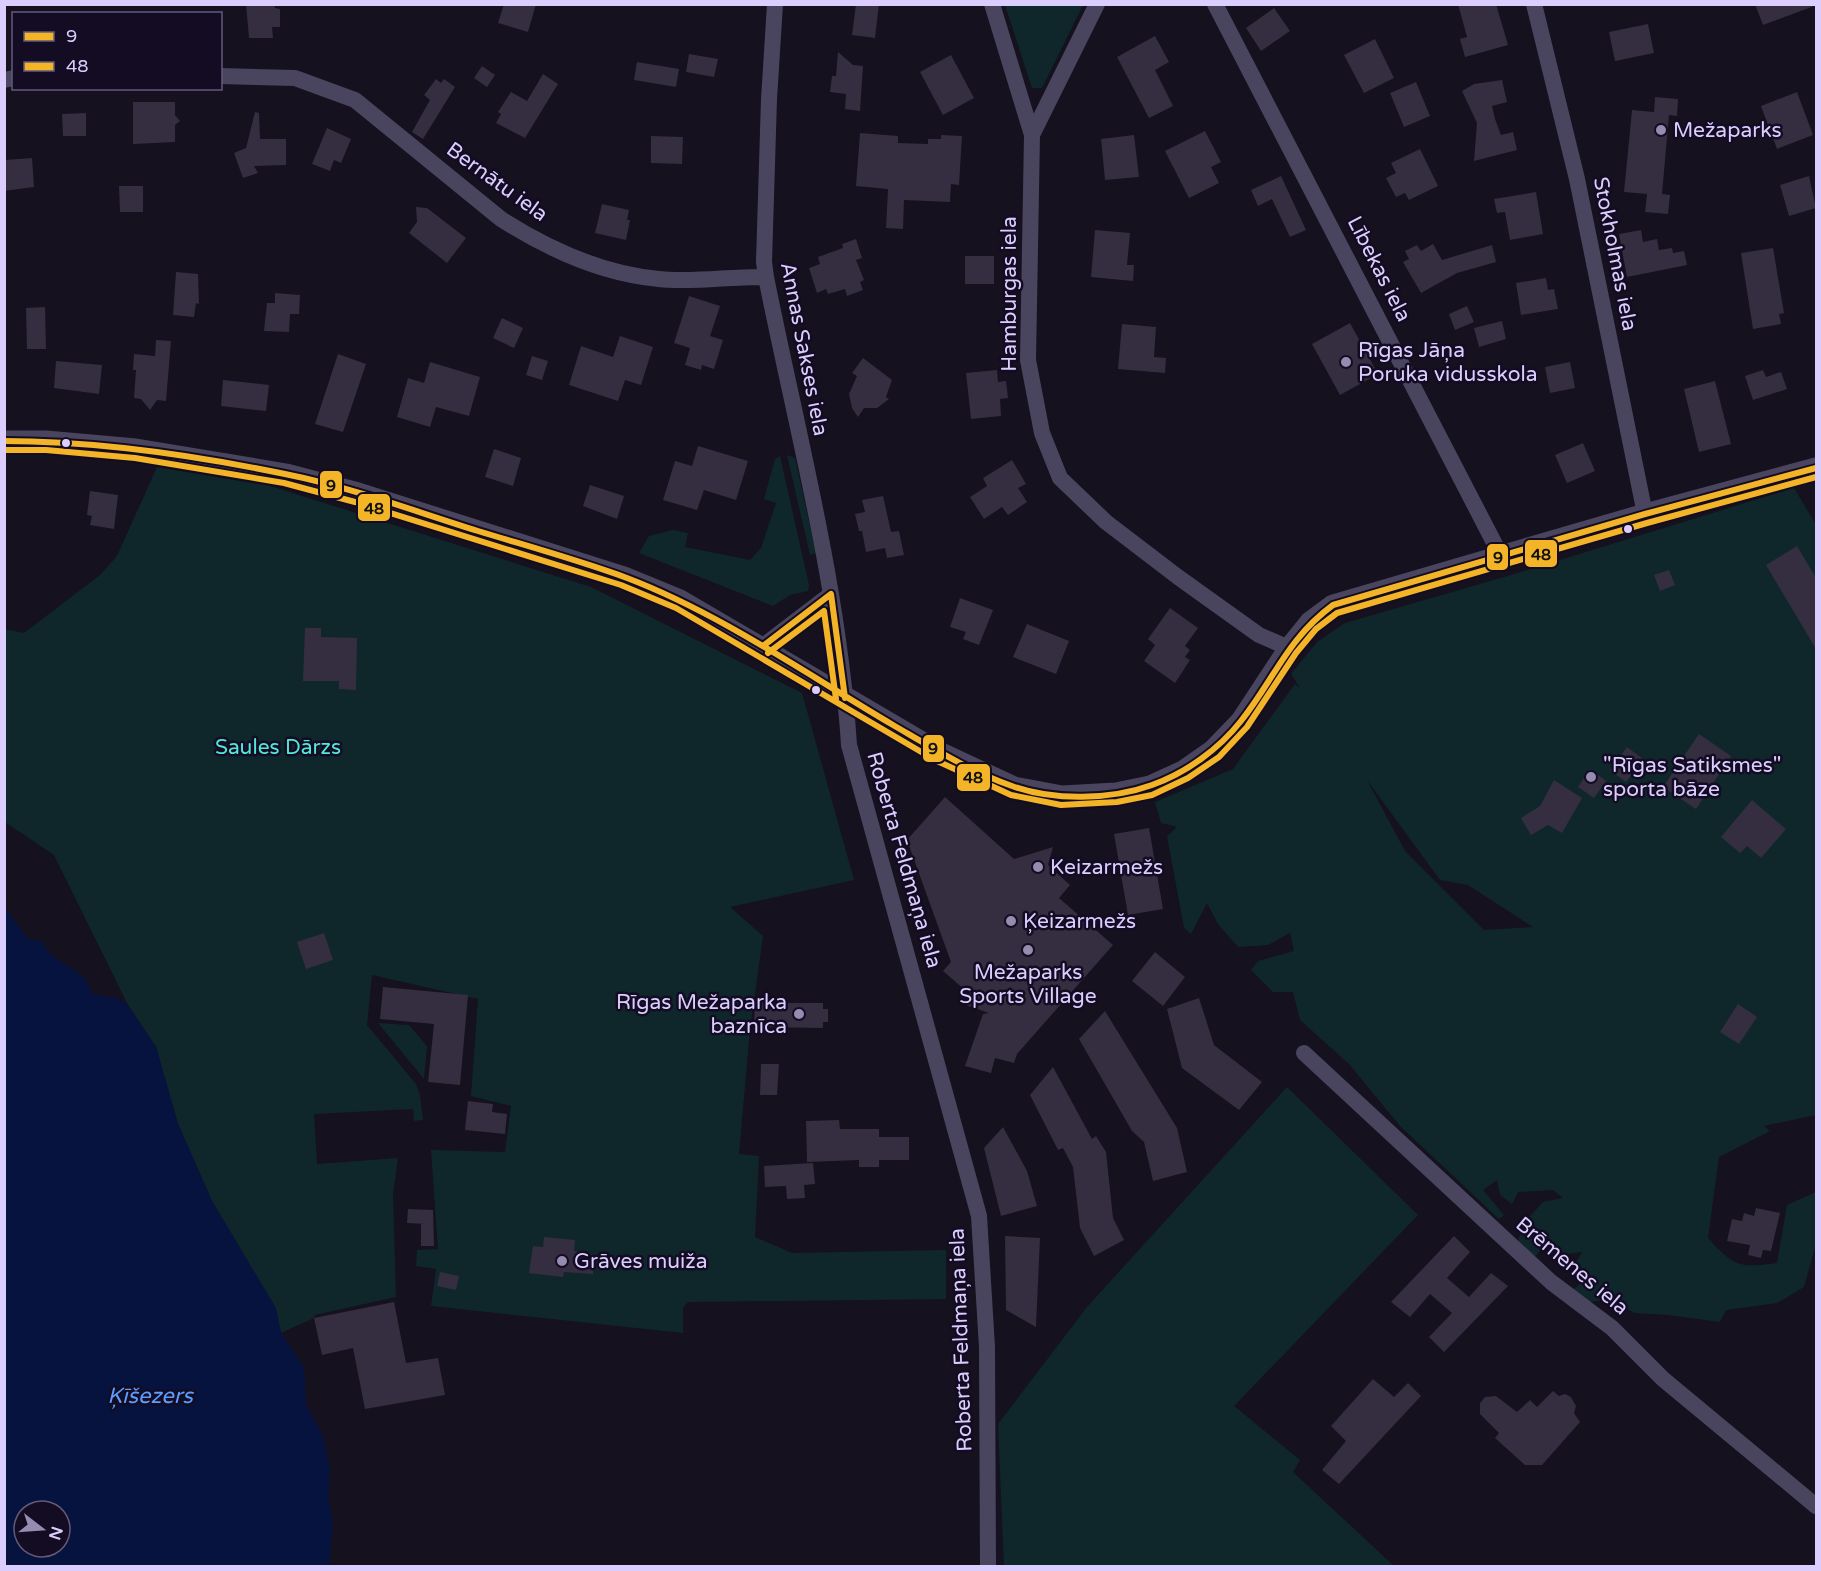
<svg xmlns="http://www.w3.org/2000/svg" width="1821" height="1571" font-family="'Varela Round',sans-serif">
<style>
.green{fill:#0f272b;fill-rule:evenodd}
.water{fill:#06133f;fill-rule:evenodd}
.building{fill:#342e40}
.lines{fill:none;stroke-linecap:round;stroke-linejoin:round}
.minor{stroke:#4a455f;stroke-width:16}
.tertiary{stroke:#4a455f;stroke-width:21}
.bus-1-casing{stroke:#130c23;stroke-width:10}
.bus-2-casing{stroke:#130c23;stroke-width:10}
.bus-1{stroke:#f4b427;stroke-width:6}
.bus-2{stroke:#f4b427;stroke-width:6}
.poi-dot{fill:#968cb0;stroke:#130c23;stroke-width:2}
.bus-dot{fill:#dbceff;stroke:#130c23;stroke-width:2}
.labels{text-anchor:middle;dominant-baseline:central;stroke-width:5;stroke-linejoin:round;paint-order:stroke}
.poi-label{font-size:21px;fill:#dbceff;stroke:#130c23;text-anchor:start}
.street-label{font-size:21px;fill:#dbceff;stroke:#130c23}
.park-label{font-size:21px;fill:#50e9d9;stroke:#130c23}
.water-label{font-size:22px;font-style:italic;fill:#5c9cff;stroke:#130c23}
.line-badge{stroke:#130c23;stroke-width:2}
.pale-badge-label{font-size:16px;text-anchor:middle;font-weight:bold;fill:#111}
</style>
<rect width="100%" height="100%" fill="#15111e"/>
<path class="green" d="M1005,5H1083L1042,88H1032Z
M787,455L795,458L816,553L810,555Z
M780,456L809,585L808,591L790,595L773,606L639,553L649,536L673,530L688,533L685,547L750,560L761,548L776,503L764,499L775,459Z
M157,467L270,486L591,587L802,693L854,880L730,907L763,936L750,1029L739,1154L759,1156L755,1237L792,1253L946,1250V1299L688,1302L683,1308V1333L431,1306L436,1269L416,1266L417,1250L438,1249L431,1150L505,1152L511,1106L471,1096L478,999L372,975L367,1025L416,1084L420,1095L423,1120L414,1121L413,1109L314,1114L317,1164L398,1158L393,1194L396,1297L315,1315L314,1318L281,1333L275,1308L212,1201L178,1124L156,1047L128,1005L54,855L5,822L4,629L24,633L100,575L117,556Z
M1794,488L1816,525V1115L1764,1126L1770,1131L1719,1157L1708,1238C1734,1267 1740,1268 1777,1263L1787,1205L1816,1192V1244L1804,1287L1777,1303L1726,1310L1720,1322L1668,1315L1635,1313L1607,1300L1588,1302L1570,1292L1584,1281L1574,1266L1582,1252L1560,1255L1544,1246L1532,1260L1517,1244L1524,1223L1543,1202L1563,1198L1553,1190L1518,1192L1512,1204L1500,1195L1497,1180L1483,1190L1504,1215L1499,1219L1400,1126L1349,1064L1300,1020L1293,992H1273L1251,970L1258,961L1294,951L1290,933L1268,945L1238,947L1218,924L1207,903L1191,934L1184,928L1167,836L1177,827L1161,823L1155,802L1233,769L1295,684L1300,688L1291,674L1317,642L1345,623L1511,575ZM1367,780L1440,880L1468,885L1533,927L1484,930L1405,851Z
M378,1023L409,1025L427,1046L424,1079Z
M1287,1087L1418,1215L1234,1406L1300,1460L1293,1472L1394,1566H1004L998,1424L1087,1307Z"/>
<path class="water" d="M5,907L27,938L42,941C44,945 47,950 50,953C64,967 88,972 92,994L117,998L128,1005L156,1047L178,1124L212,1201L276,1308L281,1333L304,1367L306,1404L323,1436L330,1468L328,1495L333,1523L329,1566H5ZM24,1511H60V1547H24Z"/>
<path class="building" d="M246,4H274L275,8L280,9V27H272L273,38H249Z
M504,4H536L528,32L498,23Z
M856,4H879L875,38L852,35Z
M1458,4H1496L1508,45L1465,57L1460,39L1467,37Z
M1755,4H1813L1814,6L1763,25Z
M1274,8L1290,31L1261,51L1246,28Z
M1648,24L1654,53L1615,61L1609,32Z
M1155,36L1169,62L1155,70L1173,106L1149,118L1117,57Z
M1375,39L1394,78L1364,93L1344,55Z
M838,52L853,65L863,66L860,111L845,109L846,94L830,92L832,76H836Z
M689,54L718,59L714,77L686,72Z
M951,55L974,98L943,115L920,72Z
M637,62L679,69L676,87L634,80Z
M482,66L495,75L487,87L474,78Z
M543,74L558,84L525,138L496,123L501,114L498,112L511,92L527,101Z
M436,79L441,83L444,79L455,87L423,139L412,132L430,100L424,95Z
M1502,80L1507,102L1492,106L1495,119L1501,135L1513,132L1517,150L1474,161L1477,123L1462,91L1474,84Z
M1416,82L1430,116L1404,127L1390,93Z
M1797,92L1813,135L1777,149L1761,106Z
M1655,97L1678,99L1677,116L1669,115L1662,194L1670,195L1668,214L1645,212L1647,194L1624,192L1632,110L1654,112Z
M133,102H175V115L180,121L175,125V142L133,144Z
M255,112L259,113L260,139H286V165L254,166L258,173L243,178L234,153L246,148Z
M86,113V136H63L62,114Z
M327,128L351,139L341,163L334,160L330,171L312,164Z
M1205,131L1221,162L1211,167L1219,183L1189,198L1165,151Z
M860,133L898,136V143L928,144V139H941V135L962,136L959,185L951,184L950,202L904,200L903,229L886,228L888,189L856,186Z
M1134,135L1139,177L1105,180L1101,139Z
M651,136L683,137L682,164L651,163Z
M1420,149L1438,186L1409,200L1405,193L1396,197L1386,178L1396,173L1391,163Z
M32,158L34,187L4,191V160Z
M1281,176L1306,230L1290,237L1272,199L1258,206L1251,190Z
M1809,176L1816,208L1789,216L1780,185Z
M119,186H143V212H120Z
M1536,192L1543,234L1510,240L1505,212L1497,213L1494,199Z
M602,204L629,210L627,220H630L626,240L595,233Z
M416,207L427,208L466,238L447,263L409,233L417,222Z
M1095,230L1130,233L1127,265H1134L1133,281L1091,277Z
M1641,230L1643,242L1657,239L1659,250L1672,248L1673,253L1684,251L1687,265L1627,277L1619,234Z
M856,239L862,258L856,260L864,280L860,282L863,290L847,296L845,289L828,294L826,289L817,293L809,268L820,264L818,257L843,248L842,244Z
M1433,244L1442,260L1492,245L1496,262L1457,273L1421,293L1403,262L1409,259L1405,251L1417,245L1421,251Z
M1773,248L1784,313L1779,314L1781,324L1753,329L1741,253Z
M965,256H994V284H965Z
M176,272L198,274L199,304L196,303L194,317L173,315Z
M1546,278L1548,290L1554,289L1558,309L1521,315L1516,283Z
M275,293L300,295L299,314H290L289,332L264,331L267,303H275Z
M689,296L720,306L710,336L723,340L714,369L702,365L701,370L685,365L690,348L674,343Z
M1467,306L1474,322L1455,330L1449,314Z
M45,307L46,349H27L26,308Z
M502,318L523,328L514,348L493,338Z
M1502,321L1506,339L1479,347L1474,328Z
M1350,323L1378,374L1340,395L1312,344Z
M1122,324L1156,327L1154,357L1166,358L1165,373L1118,369Z
M620,336L653,347L641,385L625,380L618,401L569,385L581,346L613,357Z
M156,340L171,341L166,401L157,400L150,410L141,399L134,398L136,370H133L134,354L155,356Z
M338,354L366,364L343,432L315,424Z
M532,356L548,361L542,380L526,375Z
M863,358L892,380L886,397L889,399L877,408H864L858,417L852,408L849,394L857,376L852,373Z
M56,361L102,365L99,394L54,388Z
M430,362L480,377L469,416L436,407L430,427L397,417L408,378L424,383Z
M1570,362L1575,388L1550,393L1545,367Z
M997,370L998,382L1006,381L1008,398L1000,399L1001,416L971,419L966,373Z
M1763,370L1766,377L1781,372L1787,389L1753,400L1745,376Z
M223,380L269,385L266,411L221,406Z
M1715,381L1731,444L1699,452L1684,389Z
M1583,443L1595,471L1567,483L1555,455Z
M698,446L748,461L736,500L704,490L697,510L663,500L675,461L692,466Z
M494,449L521,458L513,486L485,477Z
M1012,460L1026,484L1018,488L1027,502L1008,515L1002,507L984,519L970,497L987,486L983,478Z
M590,485L624,496L617,519L583,506Z
M90,491L118,495L114,529L90,525L92,516L87,515Z
M883,496L891,532L899,531L904,555L887,558L885,548L866,552L862,531H859L855,514L865,512L862,500Z
M1797,546L1816,578V649L1766,565Z
M1669,570L1675,585L1660,591L1654,575Z
M960,598L993,610L979,645L963,639L966,632L950,627Z
M1170,608L1198,628L1185,646L1190,650L1185,657L1190,660L1175,683L1144,661L1155,645L1148,639Z
M1027,624L1069,641L1056,674L1013,657Z
M305,628H321V637L357,638L356,690L339,689V681H303Z
M1699,734L1731,756L1696,809L1663,787Z
M1627,747L1643,759L1626,782L1610,770Z
M1590,769L1606,781L1594,798L1578,787Z
M1554,780L1582,798L1562,833L1548,825L1531,835L1521,818L1540,806Z
M945,797L1014,859L1053,847L1048,865L1070,885L1059,898L1113,945L1017,1054L1014,1063L995,1058L991,1073L965,1066L983,1014L989,1013L963,1004L971,995L943,971L951,962L907,840Z
M1752,800L1786,829L1761,858L1747,846L1740,853L1721,837Z
M1149,828L1163,909L1128,915L1114,834Z
M324,933L333,960L306,969L297,942Z
M1155,952L1185,977L1163,1006L1132,981Z
M383,987L468,995L460,1085L428,1082L434,1024L380,1019Z
M1199,998L1214,1045L1262,1082L1239,1110L1182,1068L1167,1009Z
M755,1003H823V1009H828V1022H823V1028L754,1027Z
M1738,1004L1757,1017L1739,1044L1720,1032Z
M1105,1011L1177,1128L1187,1172L1153,1181L1144,1142L1132,1131L1079,1039Z
M761,1064H779L777,1095H760Z
M1053,1067L1092,1139L1096,1136L1106,1152L1113,1218L1124,1240L1094,1256L1080,1228L1073,1167L1063,1148L1058,1150L1030,1095Z
M468,1101L493,1104L492,1112L507,1114L505,1134L465,1130Z
M839,1120L840,1129H879V1137H909V1160H879V1167H859V1160L807,1162L806,1121Z
M1003,1127L1027,1171L1037,1206L1001,1216L984,1148Z
M813,1163L815,1184L804,1185L805,1198L787,1199L786,1186L765,1187L764,1166Z
M1756,1208L1780,1213L1771,1251L1763,1250L1761,1258L1748,1255L1750,1245L1727,1241L1732,1219L1742,1221L1744,1213L1754,1216Z
M408,1209L433,1210L434,1246H421V1224H426L407,1223Z
M1005,1236L1040,1238L1036,1327L1006,1310Z
M1454,1236L1470,1252L1447,1278L1469,1297L1491,1273L1508,1286L1444,1352L1429,1337L1452,1313L1430,1294L1410,1317L1391,1302Z
M544,1237L575,1240L574,1251L595,1255L593,1274L564,1272L563,1277L529,1273L533,1246L543,1247Z
M440,1272L459,1276L456,1290L437,1286Z
M394,1302L406,1363L438,1358L445,1395L365,1409L353,1348L322,1355L314,1318Z
M1373,1379L1394,1397L1408,1383L1421,1396L1339,1484L1322,1470L1346,1441L1331,1426Z
M1553,1391L1559,1396L1565,1394L1571,1397L1576,1406L1574,1413L1580,1422L1542,1465H1525L1495,1438L1499,1433L1480,1414V1403L1485,1397L1496,1396L1517,1412L1530,1400L1537,1407Z"/>
<g class="lines">
<path class="minor" d="M775,4L769,99L764,262L766,277C797,432 839,587 849,745L979,1216L987,1347L988,1566
M992,4L1032,135L1028,360L1042,433L1060,478L1106,522L1178,577L1259,635L1289,648
M1215,4L1501,556
M1534,4L1577,179L1645,514
M220,76L295,78L355,100L501,219C548,249 602,274 659,279C694,283 731,276 766,277
M4,80L14,78
M1032,135L1097,4
M763,646L831,594
M1304,1053L1551,1282L1612,1328L1663,1379L1816,1506"/>
<path class="tertiary" d="M4,441H46L136,449L286,474L358,493L624,577L680,600L939,752L1014,787L1062,796L1116,793L1150,786L1183,771L1213,750L1241,721L1289,648L1310,622L1333,605L1645,514L1816,468"/>
<defs>
<path id="bus-1" d="M4,441C98,441 193,455 285,474C350,487 414,511 478,531C527,546 578,560 627,578C719,613 808,675 893,725C931,747 971,772 1012,786C1053,801 1111,800 1152,785C1186,773 1219,749 1241,721C1275,678 1287,639 1333,605L1645,514L1816,468
M763,646L831,594L845,698"/>
<path id="bus-2" d="M4,450H46L135,458L284,483L355,502L621,585L676,608L935,760L1011,795L1061,805L1117,802L1152,795L1188,778L1219,757L1247,727L1296,653L1316,629L1337,613L1647,523L1816,477
M768,653L824,611L836,699"/>
</defs>
<use href="#bus-1" class="bus-1-casing"/>
<use href="#bus-2" class="bus-2-casing"/>
<use href="#bus-1" class="bus-1"/>
<use href="#bus-2" class="bus-2"/>
</g>
<g class="poi-dot">
<circle cx="1661" cy="130" r="6"/>
<circle cx="1346" cy="362" r="6"/>
<circle cx="1591" cy="777" r="6"/>
<circle cx="1038" cy="867" r="6"/>
<circle cx="1011" cy="921" r="6"/>
<circle cx="1028" cy="950" r="6"/>
<circle cx="799" cy="1014" r="6"/>
<circle cx="562" cy="1261" r="6"/>
</g>
<g class="bus-dot">
<circle cx="66" cy="443" r="5"/>
<circle cx="1628" cy="529" r="5"/>
<circle cx="816" cy="690" r="5"/>
</g>
<g class="labels">
<g class="poi-label">
<text x="1673" y="130">Mežaparks</text>
<text x="1358" y="350">Rīgas Jāņa<tspan x="1358" dy="24">Poruka vidusskola</tspan></text>
<text x="1603" y="765">"Rīgas Satiksmes"<tspan x="1603" dy="24">sporta bāze</tspan></text>
<text x="1050" y="867">Keizarmežs</text>
<text x="1023" y="921">Ķeizarmežs</text>
<text x="1028" y="972" text-anchor="middle">Mežaparks<tspan x="1028" dy="24">Sports Village</tspan></text>
<text x="787" y="1002" text-anchor="end">Rīgas Mežaparka<tspan x="787" dy="24">baznīca</tspan></text>
<text x="574" y="1261">Grāves muiža</text>
</g>
<g class="street-label">
<text transform="translate(497 182) rotate(36)">Bernātu iela</text>
<text transform="translate(1615 254) rotate(79)">Stokholmas iela</text>
<text transform="translate(1379 269) rotate(63)">Lībekas iela</text>
<text transform="translate(1009 294) rotate(-90)">Hamburgas iela</text>
<text transform="translate(804 349) rotate(79)">Annas Sakses iela</text>
<text transform="translate(904 860) rotate(74)">Roberta Feldmaņa iela</text>
<text transform="translate(1572 1266) rotate(40)">Brēmenes iela</text>
<text transform="translate(961 1340) rotate(-92)">Roberta Feldmaņa iela</text>
</g>
<g class="park-label">
<text x="278" y="747">Saules Dārzs</text>
</g>
<g class="water-label">
<text x="150" y="1396">Ķīšezers</text>
</g>
</g>
<g class="line-badge">
<rect x="319" y="470" width="24" height="29" rx="6" fill="#f4b427"/>
<rect x="357" y="493" width="34" height="29" rx="6" fill="#f4b427"/>
<rect x="1524" y="539" width="34" height="29" rx="6" fill="#f4b427"/>
<rect x="1486" y="543" width="23" height="28" rx="6" fill="#f4b427"/>
<rect x="922" y="734" width="23" height="29" rx="6" fill="#f4b427"/>
<rect x="956" y="763" width="35" height="29" rx="6" fill="#f4b427"/>
</g>
<g class="pale-badge-label">
<text x="331" y="491">9</text>
<text x="374" y="514">48</text>
<text x="1541" y="560">48</text>
<text x="1498" y="563">9</text>
<text x="933" y="754">9</text>
<text x="973" y="783">48</text>
</g>
<rect width="1821" height="1571" fill="none" stroke="#dbceff" stroke-width="12"/>
<rect x="12" y="12" width="210" height="78" fill="#130c23" stroke="#635a7b" stroke-width="1.5"/>
<rect x="24" y="32" width="30" height="9" fill="#f4b427" stroke="#635a7b" stroke-width="1.5"/>
<text x="66" y="42" font-size="18" fill="#dbceff">9</text>
<rect x="24" y="62" width="30" height="9" fill="#f4b427" stroke="#635a7b" stroke-width="1.5"/>
<text x="66" y="72" font-size="18" fill="#dbceff">48</text>
<g transform="translate(42 1529) rotate(107)"><circle r="28" fill="#130c23" stroke="#635a7b" stroke-width="1.5"/>
<path d="M0-4.5L10 22L0 15L-10 22Z" fill="#968cb0"/>
<text y="-9" font-size="16" font-weight="bold" text-anchor="middle" fill="#dbceff">N</text>
</g>
</svg>
